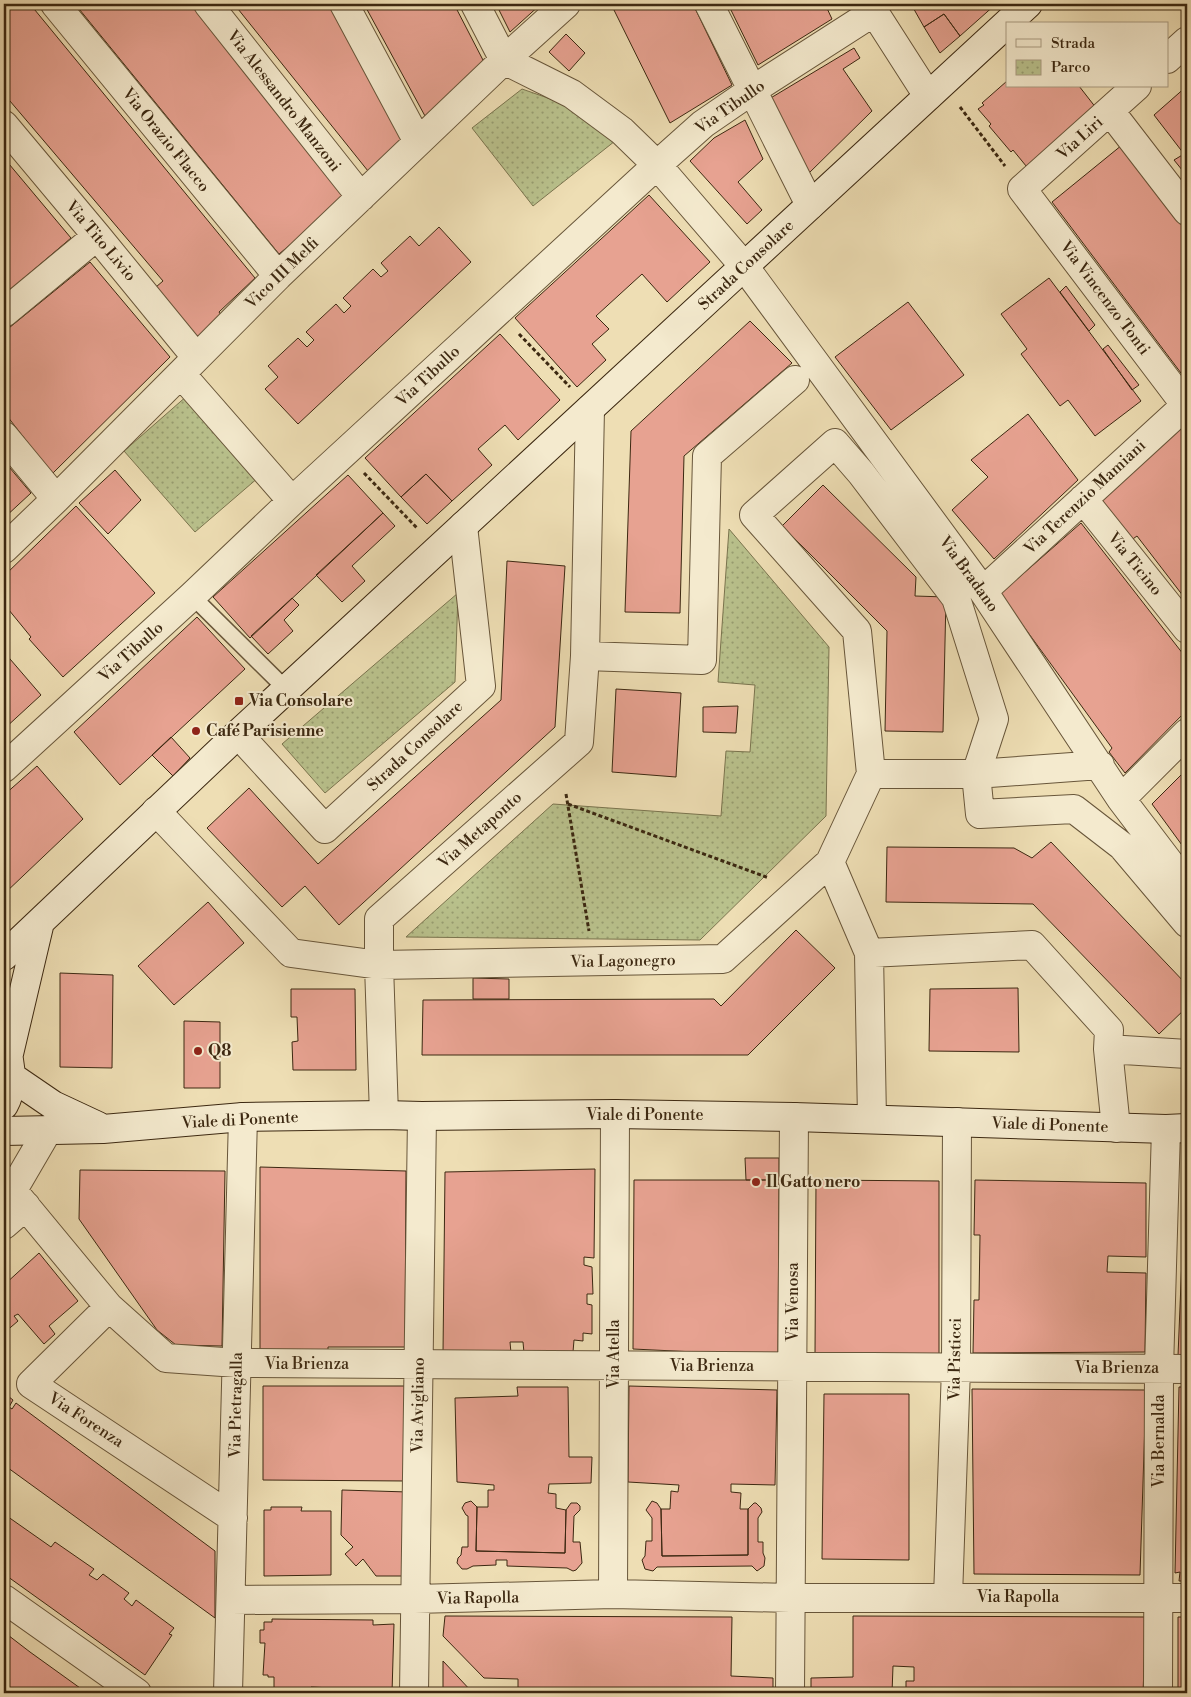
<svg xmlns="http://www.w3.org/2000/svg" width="1191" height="1697" font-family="'Libre Bodoni',serif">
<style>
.park{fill:url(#park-dots);stroke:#7a744e}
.building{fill:#e7a291;stroke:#3c2811}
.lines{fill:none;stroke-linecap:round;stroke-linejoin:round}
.lane-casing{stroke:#68563a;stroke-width:18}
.street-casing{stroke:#68563a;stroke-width:30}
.secondary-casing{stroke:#3c2811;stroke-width:30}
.path{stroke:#3c2811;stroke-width:3;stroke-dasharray:4 2.5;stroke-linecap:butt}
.lane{stroke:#f4eace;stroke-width:15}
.street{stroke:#f4eace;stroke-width:28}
.secondary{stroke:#f4eace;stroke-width:28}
.poi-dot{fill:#8f2418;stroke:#f4eace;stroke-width:2}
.labels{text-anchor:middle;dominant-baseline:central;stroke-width:4;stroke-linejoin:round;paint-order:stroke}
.street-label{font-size:16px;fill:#3c2811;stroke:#f4eace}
.poi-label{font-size:16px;font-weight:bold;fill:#3c2811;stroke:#f4eace;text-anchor:start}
</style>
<defs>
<pattern id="park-dots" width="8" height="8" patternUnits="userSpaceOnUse" patternTransform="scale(1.25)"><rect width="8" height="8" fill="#b9c18c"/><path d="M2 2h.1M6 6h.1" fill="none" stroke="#989d71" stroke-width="1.8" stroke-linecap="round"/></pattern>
</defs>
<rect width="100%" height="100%" fill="#eedeb4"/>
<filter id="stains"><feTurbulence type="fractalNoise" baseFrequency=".004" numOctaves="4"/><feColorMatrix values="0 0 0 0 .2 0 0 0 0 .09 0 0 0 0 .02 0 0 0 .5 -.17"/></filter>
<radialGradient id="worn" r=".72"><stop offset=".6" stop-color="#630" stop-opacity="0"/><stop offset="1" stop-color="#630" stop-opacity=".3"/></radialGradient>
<path class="park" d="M522,89L565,104L615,141L533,206L472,128Z
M188,395L259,477L195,532L124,451Z
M729,529L829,647L826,816L700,940L406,937L553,804L721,816L726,751L750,752L755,685L718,682Z
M458,593L455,682L325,793L282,744Z"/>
<path class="building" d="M4,4H30L255,278L219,312L223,318L197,341L156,287L163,281L4,94Z
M75,4H197L353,193L279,254Z
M234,4H330L394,113L402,139L368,171Z
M364,4H454L484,62L425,116Z
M496,4H541L510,32Z
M611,4H693L732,85L670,123Z
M728,4H825L832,19L758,65Z
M911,4H996L960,36L944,14L924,27Z
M944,14L960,36L940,53L924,27Z
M566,34L585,53L569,71L549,52Z
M854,48L860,58L843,69L872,111L807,175L769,99Z
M1007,81V86H1079L1100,113L1031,172L1013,150L1011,152L989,126L991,124L978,109L984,105L982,103Z
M1187,86V176L1174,160L1184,154L1154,115Z
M745,120L763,159L738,182L762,210L747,224L690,161L714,138Z
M1122,145L1187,230V381L1052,202Z
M4,158L71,238L4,295Z
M649,195L710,262L667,302L642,274L596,316L609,329L592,344L606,360L577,387L515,318Z
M439,227L471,262L298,424L265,389L278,377L268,366L298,338L307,347L314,340L306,332L336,304L344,313L351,306L343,298L373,269L381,277L388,271L381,263L410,236L419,246Z
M90,262L170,357L52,474L4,412V332Z
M1049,278L1141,401L1095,436L1068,400L1060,406L1021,354L1027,349L1001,314Z
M1066,286L1095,325L1089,331L1060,292Z
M908,302L964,375L891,430L835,357Z
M750,321L792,363L684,456L680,613L625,612L631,431Z
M500,334L560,400L518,440L505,425L478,449L492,465L452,501L426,474L401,497L365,458Z
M1108,345L1139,385L1132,390L1103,349Z
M1028,414L1078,480L994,559L952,510L988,477L971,460Z
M1181,425L1187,434V601L1137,536L1130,541L1098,497Z
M4,461L31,493L4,518Z
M115,470L141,500L108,534L79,503Z
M426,474L452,501L427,524L401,497Z
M348,475L383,513L250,638L213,597Z
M823,485L916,577L915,596L946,597L943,732L885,731L887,631L782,526Z
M76,506L155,593L63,677L29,639L31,637L4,604V576Z
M383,513L395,526L352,566L365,581L342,602L316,575Z
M1081,523L1187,659V710L1125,773L1109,752L1112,748L1000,594Z
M507,561L565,566L555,727L339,925L305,886L282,907L207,828L249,788L318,864L501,700Z
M292,598L299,605L284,620L293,631L268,654L251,636Z
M197,617L245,669L120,785L74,732Z
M4,652L41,695L4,729Z
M616,689L681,693L676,777L612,772Z
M738,706L736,733L703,732V707Z
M171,737L190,758L173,776L152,755Z
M37,766L83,819L4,894V795Z
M1187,769V852L1152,804Z
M1051,842L1187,985V1007L1159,1034L1033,904L886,902L887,847L1014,848L1032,858Z
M208,902L244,943L174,1005L138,966Z
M796,930L835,968L748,1055H422L423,1000L714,999L721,1006Z
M60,973L113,975L112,1068L60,1067Z
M473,978L509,979V999H473Z
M1018,988L1019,1052L929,1051L930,989Z
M291,989H355L356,1070H293L292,1042L298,1041L297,1017H291Z
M184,1021L220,1022V1088H184Z
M745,1158H779V1180H746Z
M260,1167L406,1171L405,1347H328V1353L260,1352Z
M595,1169L594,1258L584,1257V1265L592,1267L593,1294H587V1304L592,1305V1334L583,1333V1341L574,1340L573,1352L524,1353L523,1342H510L511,1353H443L445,1172Z
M80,1170L225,1171L222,1346L176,1345L157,1330L79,1219Z
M634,1180H779L778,1356L633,1349Z
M816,1180L939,1181V1355L815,1354Z
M975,1180L1146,1183V1257L1108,1256L1107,1272L1146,1273L1145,1352L973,1353L974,1300H979L980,1235H974Z
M1185,1184H1187V1359L1178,1356Z
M39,1253L78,1301L49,1326L55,1334L44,1344L18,1314L14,1316L18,1321L4,1333V1285Z
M263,1386H407V1481L263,1480Z
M629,1386L777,1390L775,1485L731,1484V1492L741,1493L740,1509H748V1555L662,1556L661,1509H670L671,1491L678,1492L679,1485L628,1482Z
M517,1387H568L569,1457H592L591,1483L549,1484L548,1493L556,1494V1508L566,1510L565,1553L476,1551L477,1507H488V1490H494V1485L457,1482L455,1398L518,1396Z
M1179,1387H1187V1585L1186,1581H1179L1180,1572L1175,1573Z
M972,1389L1146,1390L1140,1575L974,1574Z
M4,1393L13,1400L9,1407L12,1409L16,1403L215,1551V1618L4,1465Z
M824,1394H909V1560L822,1559Z
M342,1490L408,1492L407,1576H376L363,1559L356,1566L345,1554L353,1547L341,1535Z
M471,1501L477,1507L476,1551L565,1553L566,1510L571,1503H577L580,1506V1510L574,1516L573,1542H580L582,1563L576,1570L573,1571L567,1568L507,1566V1560H496V1565L473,1566L467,1569H462L457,1563L458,1558L461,1555L462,1547H468V1516L466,1515L462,1508L465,1503Z
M652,1501L657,1503L661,1509L662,1556L748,1555V1509L754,1503H756L761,1508L762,1512L758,1518V1542H763V1553L765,1558L764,1566L757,1571L752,1566L657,1567L653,1571L645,1569L642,1560L645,1556L646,1541H652V1518L646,1510Z
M271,1507H302L301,1511H331V1575L264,1576V1510H271Z
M4,1514L51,1547L55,1542L94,1569L89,1575L97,1580L103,1574L129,1593L124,1599L132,1606L136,1600L174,1628L169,1634L172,1635L145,1675L4,1574Z
M445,1616L732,1617L731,1676L773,1678V1693H518V1679L484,1678L443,1636Z
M853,1616L1146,1617L1143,1693H906V1681H914V1667L893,1666L892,1693H811V1678L853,1677Z
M1178,1617H1187V1693H1178Z
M272,1619L373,1620V1625L394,1624L392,1693H332V1688L311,1687V1693H274V1677H268V1675H263L265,1643H260V1630H264V1622H272Z
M4,1632L30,1652L87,1693H4L5,1690L4,1689Z
M443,1661L473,1693H443Z"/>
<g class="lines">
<defs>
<path id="lane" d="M192,596L287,690"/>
<path id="street" d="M55,4L278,276
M208,4L361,197
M344,4L418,142
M475,4L504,60L572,94L622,131L657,165L744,266L983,591L1121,799L1187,886
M709,4L810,205
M869,4L928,96
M1167,59L1187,41
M1137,86L1022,189L1187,407
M1110,111L1187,211
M4,125L97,236L196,357
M4,313L97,236
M181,374L292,501
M4,436L56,499
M1083,499L1187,629
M4,549L56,499L278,276L504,60L566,4
M983,591L1187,404
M585,656L702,660L707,456L795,380
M238,734L325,829L481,686L463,526
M4,768L192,596L292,501L657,165L703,124L751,91L874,12
M871,774H976L1100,765
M1121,799L1187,733
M156,811L291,953L379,965V919L579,742L585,656L590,409
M869,953L1032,945L1109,1030L1108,1049L1116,1128
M1108,1049L1187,1054
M384,1115L379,965L723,959L830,862
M872,1119L869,953L830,862L871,774L857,631L754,515L835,443L861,473L956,598L994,719L976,774L980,814L1074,809L1122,846L1187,923
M4,1180L109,1307L166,1358L237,1363L1187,1369
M13,1190L48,1130
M4,1225L26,1206
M109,1307L31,1384L233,1518
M613,1594L615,1114
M948,1597L956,1368L957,1122
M4,1599L137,1693
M231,1600L415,1599L613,1594L790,1598H1187
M228,1693L243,1117
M414,1693L422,1116
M790,1693L794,1117
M1158,1693L1159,1369L1166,1129"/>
<path id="secondary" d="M4,956L238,734L1028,4
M8,1058L40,922
M12,1077L53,1105L98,1126
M4,1105C12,1090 12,1077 9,1060
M4,1131L103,1129L243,1117L384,1115L422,1116L615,1114L794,1117L1166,1129L1187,1128"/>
</defs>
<use href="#lane" class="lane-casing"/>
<use href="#street" class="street-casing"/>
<use href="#secondary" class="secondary-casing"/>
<path class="path" d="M960,107L1005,166
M519,334L570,387
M364,473L417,528
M566,794L589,931
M568,804L769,878"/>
<use href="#lane" class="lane"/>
<use href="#street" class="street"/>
<use href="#secondary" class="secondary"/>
</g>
<g class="poi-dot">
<rect x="234" y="696" width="10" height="10" rx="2.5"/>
<circle cx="196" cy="731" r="5"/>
<circle cx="198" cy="1051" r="5"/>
<circle cx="756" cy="1182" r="5"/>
</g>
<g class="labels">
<g class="street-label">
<text transform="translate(284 101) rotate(52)">Via Alessandro Manzoni</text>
<text transform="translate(730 107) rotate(-35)">Via Tibullo</text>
<text transform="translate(1080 138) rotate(-42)">Via Liri</text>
<text transform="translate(166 140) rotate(51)">Via Orazio Flacco</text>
<text transform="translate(101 241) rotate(50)">Via Tito Livio</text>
<text transform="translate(746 265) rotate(-43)">Strada Consolare</text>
<text transform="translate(282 273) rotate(-44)">Vico III Melfi</text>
<text transform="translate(1105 298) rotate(53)">Via Vincenzo Tonti</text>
<text transform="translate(428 376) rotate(-43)">Via Tibullo</text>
<text transform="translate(1085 497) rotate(-43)">Via Terenzio Mamiani</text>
<text transform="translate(1135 564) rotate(51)">Via Ticino</text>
<text transform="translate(969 574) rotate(54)">Via Bradano</text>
<text transform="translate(131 652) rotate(-42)">Via Tibullo</text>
<text transform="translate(415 746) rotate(-43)">Strada Consolare</text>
<text transform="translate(480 830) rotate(-42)">Via Metaponto</text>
<text transform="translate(623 961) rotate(-1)">Via Lagonegro</text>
<text x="645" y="1115">Viale di Ponente</text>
<text transform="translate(240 1120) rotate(-3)">Viale di Ponente</text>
<text transform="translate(1050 1125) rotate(2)">Viale di Ponente</text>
<text transform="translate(793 1302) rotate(-90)">Via Venosa</text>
<text transform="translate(614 1354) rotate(-90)">Via Atella</text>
<text transform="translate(955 1359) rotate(-89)">Via Pisticci</text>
<text x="307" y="1364">Via Brienza</text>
<text x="712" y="1366">Via Brienza</text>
<text x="1117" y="1368">Via Brienza</text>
<text transform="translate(236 1405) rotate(-89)">Via Pietragalla</text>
<text transform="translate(418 1405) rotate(-89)">Via Avigliano</text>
<text transform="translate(86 1420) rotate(33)">Via Forenza</text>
<text transform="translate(1159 1441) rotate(-90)">Via Bernalda</text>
<text x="1018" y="1597">Via Rapolla</text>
<text transform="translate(478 1598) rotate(-1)">Via Rapolla</text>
</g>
<g class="poi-label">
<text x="249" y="701">Via Consolare</text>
<text x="206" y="731">Café Parisienne</text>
<text x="208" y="1051">Q8</text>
<text x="766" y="1182">Il Gatto nero</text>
</g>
</g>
<rect width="1191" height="1697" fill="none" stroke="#eedeb4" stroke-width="20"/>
<rect x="5" y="5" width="1181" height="1687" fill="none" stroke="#3c2811" stroke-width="2.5"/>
<rect x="10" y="10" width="1171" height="1677" fill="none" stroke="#3c2811"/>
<rect x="1006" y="22" width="162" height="65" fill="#f4eace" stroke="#aa9c82"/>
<rect x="1016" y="39" width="25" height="8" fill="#f4eace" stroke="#aa9c82"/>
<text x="1051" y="48" font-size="15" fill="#3c2811">Strada</text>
<rect x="1016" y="60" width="25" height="15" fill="url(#park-dots)" stroke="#aa9c82"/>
<text x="1051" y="72" font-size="15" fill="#3c2811">Parco</text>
<rect width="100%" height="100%" filter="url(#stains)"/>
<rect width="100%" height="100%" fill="url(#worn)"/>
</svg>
